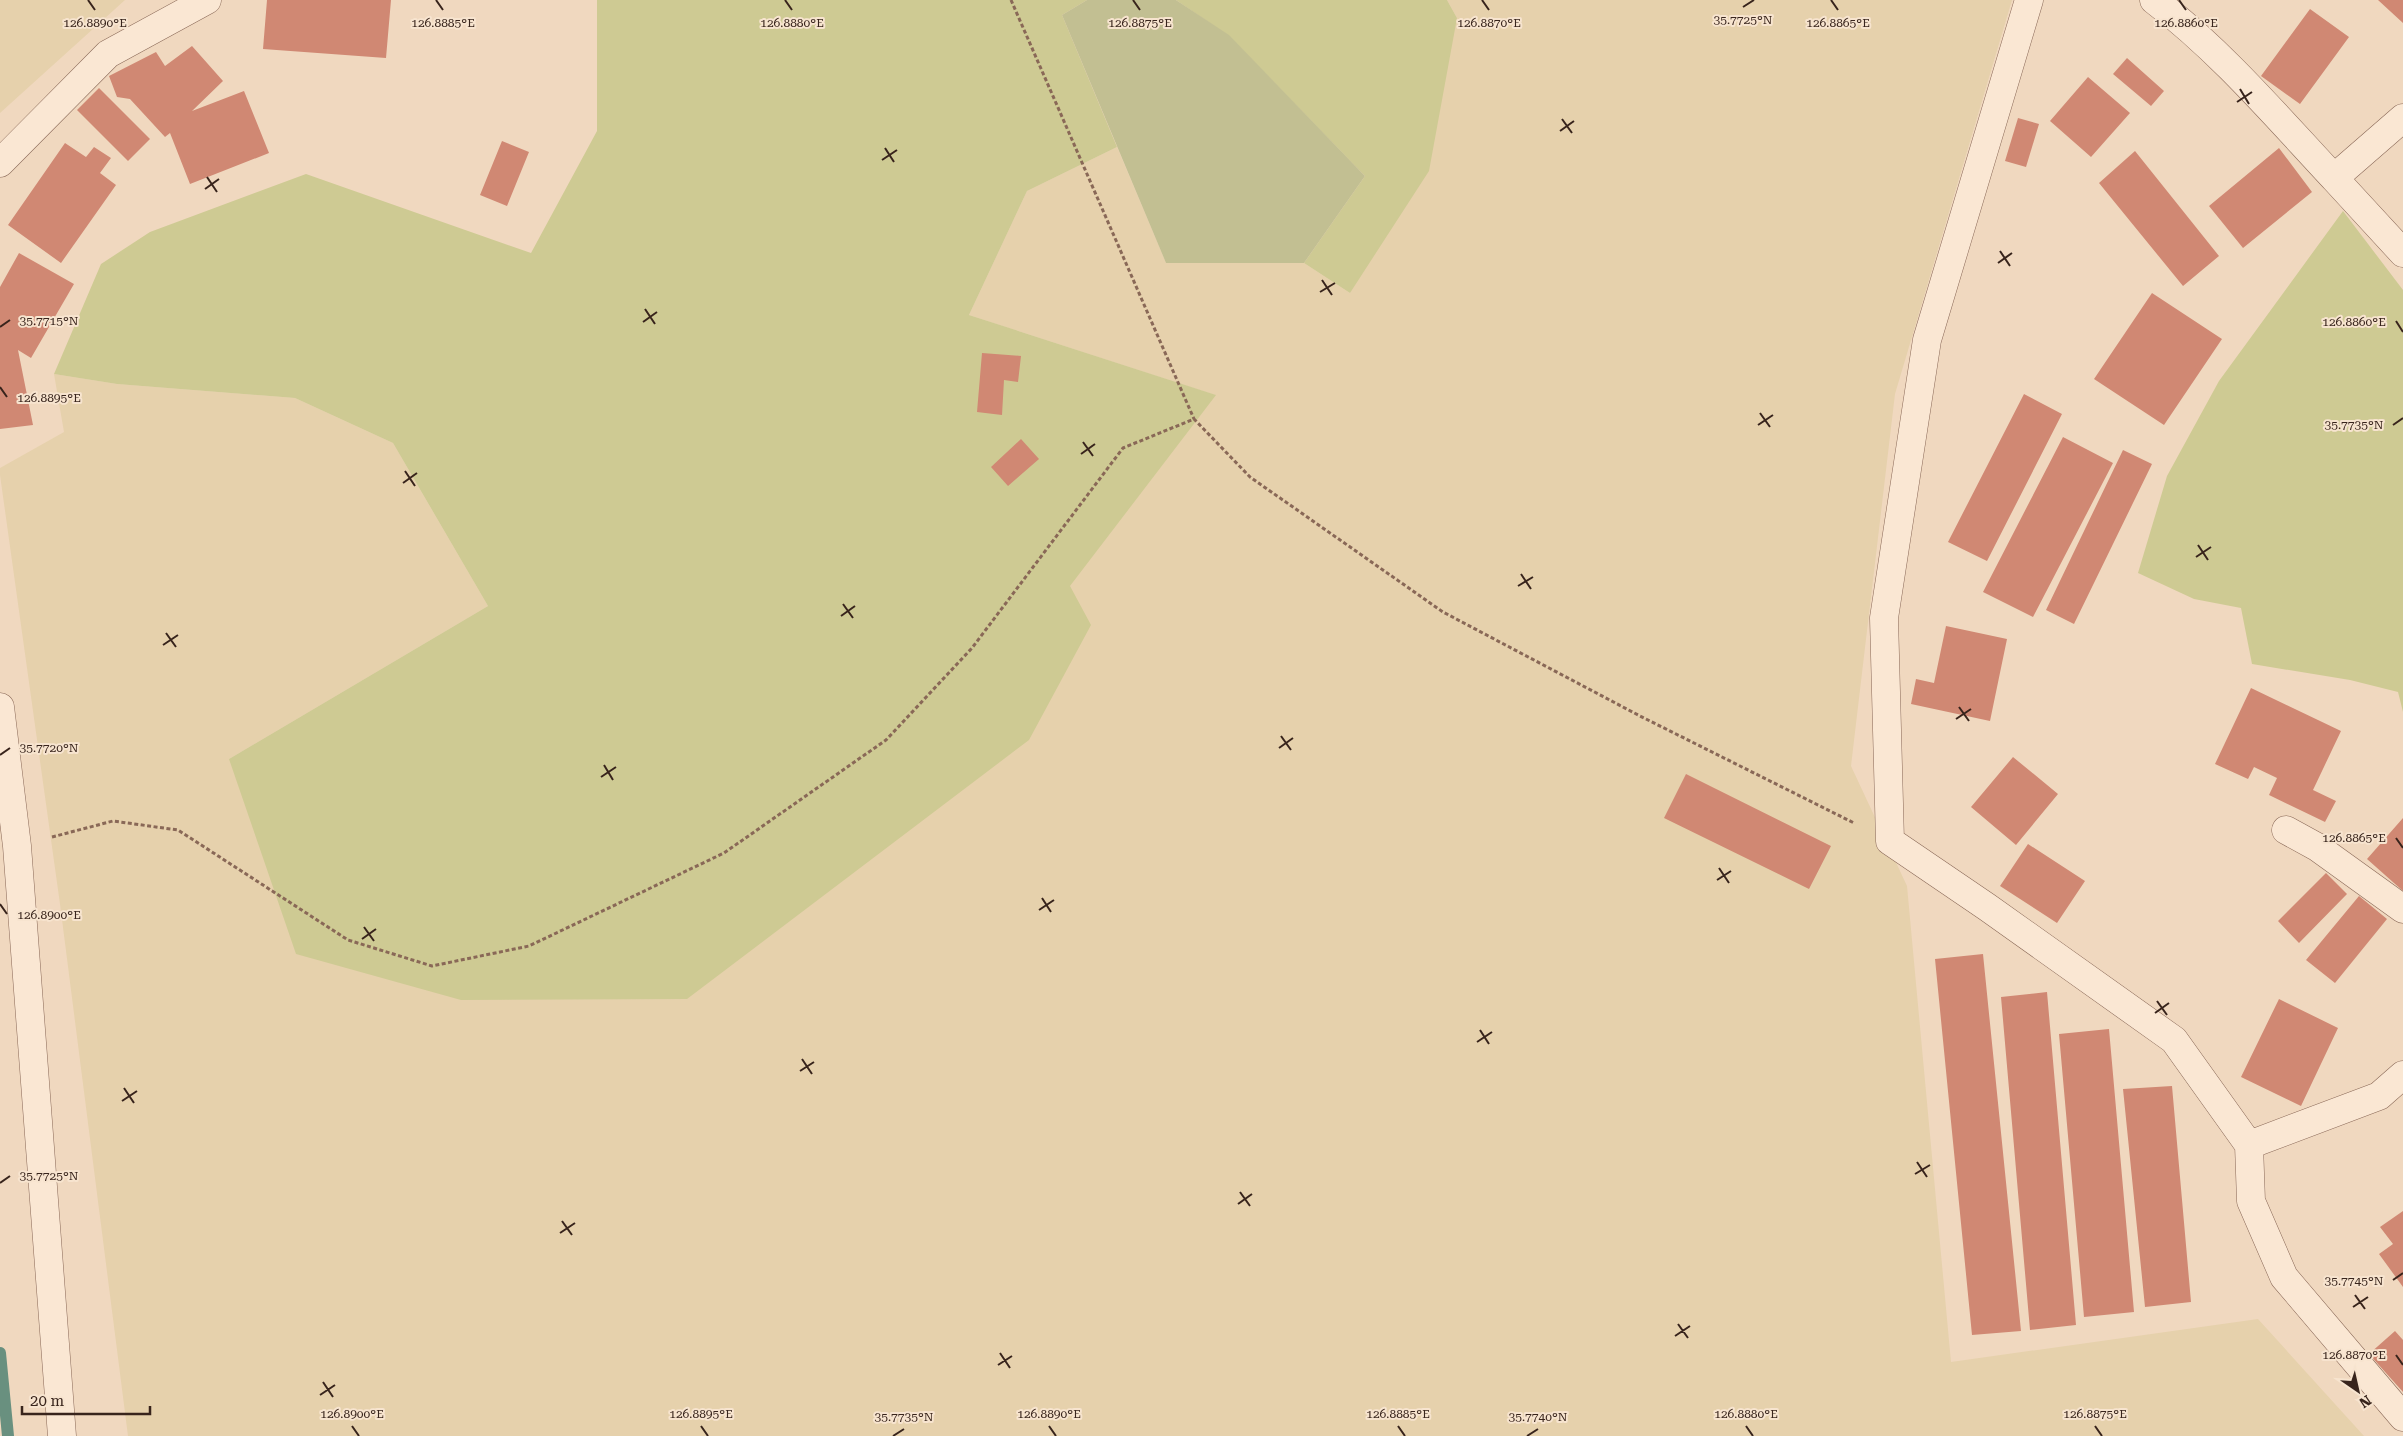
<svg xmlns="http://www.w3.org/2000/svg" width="2403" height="1436" font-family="'Roboto Serif',serif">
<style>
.farmland{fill:#e6d1ac}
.green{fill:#ceca93}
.cemetery{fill:#c2bf92}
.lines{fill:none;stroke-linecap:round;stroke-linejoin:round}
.stream{stroke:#69907f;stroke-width:12}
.building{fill:#d08873}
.minor-casing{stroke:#896857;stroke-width:29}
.tertiary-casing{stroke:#896857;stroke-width:29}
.path{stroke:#896857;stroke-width:3;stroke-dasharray:4 2.5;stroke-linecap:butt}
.minor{stroke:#fae7d3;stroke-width:28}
.tertiary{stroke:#fae7d3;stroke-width:28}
.ticks{fill:none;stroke:#38241c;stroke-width:2}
.ticks-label{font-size:12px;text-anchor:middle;fill:#38241c;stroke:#f7e4cf;stroke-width:4;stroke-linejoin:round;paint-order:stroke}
</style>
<rect width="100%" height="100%" fill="#f0d8bf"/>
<path class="farmland" d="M0,0H125L0,113Z
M1447,0H2012L1895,394L1851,766L1907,886L1951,1362L2258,1319L2364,1436H128L60,904L0,475V468L64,432L54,374L117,384L295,398L393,443L488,606L229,759L1069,586L1215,395L969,315L1027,191L1117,147L1166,263H1304L1350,293L1457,18Z"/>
<path class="green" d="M597,0H1087L1062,15L1117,147L1027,191L969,315L1216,395L1070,586L1091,625L1029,740L687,999L461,1000L296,954L229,759L488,606L393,443L295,398L117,384L54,374L101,264L150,232L306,174L531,253L597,131Z
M1176,0H1447L1457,18L1429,171L1350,293L1304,263L1365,176L1229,36Z
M2343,211L2403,290V712L2398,692L2350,680L2252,664L2241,608L2194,599L2138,573L2167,476L2219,381Z"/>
<path class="cemetery" d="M1087,0H1176L1229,35L1365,176L1304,263H1166L1062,15Z"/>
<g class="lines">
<path class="stream" d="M0,1353L8,1436"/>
</g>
<path class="building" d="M267,0H391L386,58L263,49Z
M2378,0H2403V23Z
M2310,9L2349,37L2300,104L2261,76Z
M192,46L223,81L192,111L244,91L269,153L190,184L170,133L165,137L130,99L117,97L109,76L156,52L165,66Z
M2127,58L2164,91L2151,106L2113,74Z
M2088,77L2130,113L2091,157L2050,121Z
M99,88L150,139L128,161L77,110Z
M2018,118L2039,124L2026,167L2005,161Z
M502,141L529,152L507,206L480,195Z
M65,143L86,157L94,147L111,158L100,173L116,185L61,263L8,225Z
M2279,148L2312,192L2243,248L2209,206Z
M2135,151L2219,256L2183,286L2099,183Z
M19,253L74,284L31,358L18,350L33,425L0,429V287Z
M2152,293L2222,339L2164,425L2094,379Z
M982,353L1021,356L1018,382L1004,380L1002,415L977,412Z
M2024,394L2062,414L1987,561L1948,542Z
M2063,437L2113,463L2033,617L1983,592Z
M1021,439L1039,459L1008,486L991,467Z
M2123,450L2152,464L2074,624L2046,610Z
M1946,626L2007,639L1990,721L1911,704L1916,679L1934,683Z
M2251,688L2341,731L2313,790L2336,801L2325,822L2269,795L2277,778L2254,767L2248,779L2215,764Z
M2013,757L2058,794L2016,845L1971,807Z
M1686,774L1831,846L1809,889L1664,818Z
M2403,818V891L2367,859Z
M2028,844L2085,881L2057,923L2000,886Z
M2326,873L2347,894L2299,943L2278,921Z
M2359,896L2387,919L2335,983L2306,960Z
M1983,954L2021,1331L1972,1335L1935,959Z
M2047,992L2076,1325L2030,1330L2001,997Z
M2279,999L2338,1028L2301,1106L2241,1077Z
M2109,1029L2134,1312L2084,1317L2059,1034Z
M2172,1086L2191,1302L2145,1307L2123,1089Z
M2403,1211V1287L2379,1254L2393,1244L2380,1227Z
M2395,1331L2403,1340V1392L2369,1354Z"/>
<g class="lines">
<defs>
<path id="minor" d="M2029,0L1927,340L1884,618L1890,841L1987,907L2174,1040L2249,1145L2251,1201L2284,1277L2403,1417
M2154,0C2221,51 2276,116 2334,178L2403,118
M0,163L108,54L207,0
M2334,178L2403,253
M2286,830L2317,847L2403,909
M2249,1145L2379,1096L2403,1075"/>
<path id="tertiary" d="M0,707L17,846L62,1436"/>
</defs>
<use href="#minor" class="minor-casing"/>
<use href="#tertiary" class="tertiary-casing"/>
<path class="path" d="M1011,0L1194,419
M52,837L113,821L178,830L348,940L432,966L529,946L724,853L886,740L972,648L1123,448L1194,419L1250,477L1443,612L1640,716L1854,823"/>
<use href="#minor" class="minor"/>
<use href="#tertiary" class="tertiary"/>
</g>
<path class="ticks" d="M88,0L95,10M436,0L443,10M785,0L792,10M1133,0L1140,10M1482,0L1489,10M1831,0L1838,10M2179,0L2186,10M1743,7L1754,0M2240,89L2249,104M2237,102L2252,92M1562,119L1572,133M1560,131L1574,121M885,148L894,162M882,160L897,150M207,177L217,192M205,189L219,179M2000,251L2010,266M1998,263L2012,253M1322,280L1332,295M1320,292L1335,283M645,309L655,324M2396,321L2403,332M643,322L657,312M0,327L10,320M0,387L7,397M1760,413L1770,427M1758,425L1773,415M2393,425L2403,418M1083,442L1093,456M1081,454L1095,444M405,471L415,486M403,483L417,473M2198,545L2208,560M2196,557L2211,547M1521,574L1531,589M1518,586L1533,577M843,604L853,618M841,616L855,606M166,633L176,647M163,645L178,635M1959,707L1969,721M1956,719L1971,709M1281,736L1291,750M1279,748L1293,738M0,755L10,748M604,765L613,780M601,777L616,767M2396,838L2403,848M1719,868L1729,883M1717,880L1731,871M1042,898L1051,912M0,904L7,914M1039,910L1054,900M364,927L374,941M362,939L376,929M2157,1001L2167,1015M2155,1013L2169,1003M1480,1030L1489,1044M1477,1042L1492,1032M802,1059L812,1074M800,1071L814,1062M124,1088L134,1103M122,1101L137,1091M1917,1162L1927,1177M1915,1174L1930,1165M0,1183L10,1176M1240,1192L1250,1206M1238,1204L1252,1194M562,1221L572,1235M560,1233L575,1223M2393,1280L2403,1273M2355,1295L2365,1309M2353,1307L2368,1297M1678,1324L1688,1338M1675,1336L1690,1326M1000,1353L1010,1368M2396,1355L2403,1365M998,1365L1012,1356M323,1382L333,1397M320,1395L335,1385M352,1426L359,1436M701,1426L708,1436M1049,1426L1056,1436M1398,1426L1405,1436M1746,1426L1753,1436M2095,1426L2102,1436M893,1436L904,1429M1527,1436L1538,1429"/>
<g class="ticks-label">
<text x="1743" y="24">35.7725°N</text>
<text x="95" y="27">126.8890°E</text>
<text x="443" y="27">126.8885°E</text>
<text x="1140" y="27">126.8875°E</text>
<text x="1838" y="27">126.8865°E</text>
<text x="2186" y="27">126.8860°E</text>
<text x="792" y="27">126.8880°E</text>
<text x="1489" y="27">126.8870°E</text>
<text x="49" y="325">35.7715°N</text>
<text x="2354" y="326">126.8860°E</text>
<text x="49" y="402">126.8895°E</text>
<text x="2354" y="429">35.7735°N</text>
<text x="49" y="752">35.7720°N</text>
<text x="2354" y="842">126.8865°E</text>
<text x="49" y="919">126.8900°E</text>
<text x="49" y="1180">35.7725°N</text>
<text x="2354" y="1285">35.7745°N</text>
<text x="2354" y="1359">126.8870°E</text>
<text x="352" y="1418">126.8900°E</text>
<text x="701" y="1418">126.8895°E</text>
<text x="1049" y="1418">126.8890°E</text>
<text x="1398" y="1418">126.8885°E</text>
<text x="1746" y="1418">126.8880°E</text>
<text x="2095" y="1418">126.8875°E</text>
<text x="904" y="1421">35.7735°N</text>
<text x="1538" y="1421">35.7740°N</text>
</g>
<g transform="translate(2358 1391) rotate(146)" stroke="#f7e4cf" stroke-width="4" paint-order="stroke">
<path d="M0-4L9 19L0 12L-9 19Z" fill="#38241c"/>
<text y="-8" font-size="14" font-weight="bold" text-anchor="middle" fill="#38241c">N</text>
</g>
<path d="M22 1406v8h128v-8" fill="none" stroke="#38241c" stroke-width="2.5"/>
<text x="30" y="1406" font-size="15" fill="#38241c" stroke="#f7e4cf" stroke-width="4" paint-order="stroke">20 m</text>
</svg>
